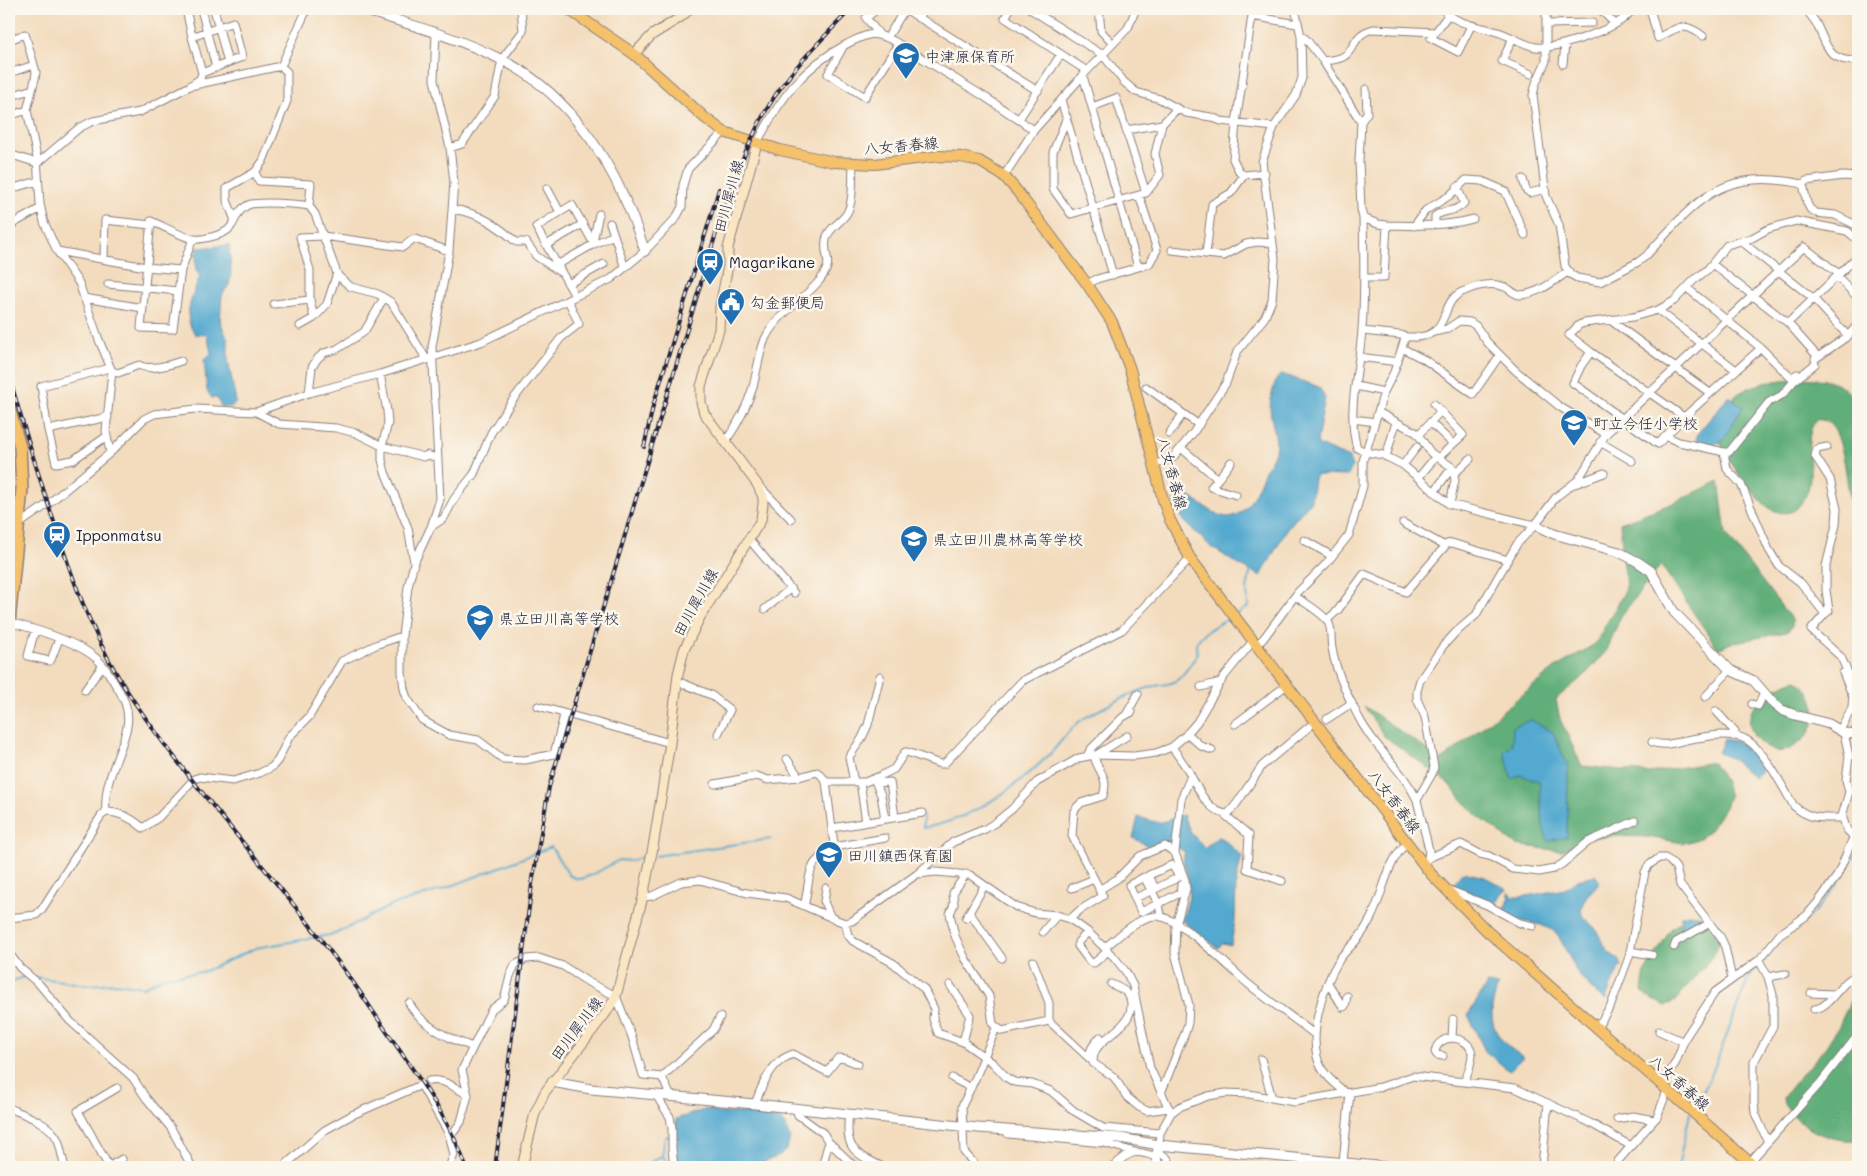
<svg xmlns="http://www.w3.org/2000/svg" width="1867" height="1176" font-family="Mali,'Klee One',sans-serif">
<style>
.forest{fill:#60ae79;stroke:#41685a}
.water{fill:#52a9cf;stroke:#3a6685}
.lines{fill:none;stroke-linecap:round;stroke-linejoin:round}
.stream{stroke:#52a9cf;stroke-width:2}
.minor-casing{stroke:#8a7e7c;stroke-width:9}
.tertiary-casing{stroke:#8a7e7c;stroke-width:11}
.secondary-casing{stroke:#8a7e7c;stroke-width:11}
.primary-casing{stroke:#8a7e7c;stroke-width:12}
.trunk-casing{stroke:#8a7e7c;stroke-width:14}
.minor{stroke:#fff;stroke-width:7}
.tertiary{stroke:#fff;stroke-width:9}
.secondary{stroke:#fbe6c4;stroke-width:9}
.primary{stroke:#f5c16b;stroke-width:10}
.trunk{stroke:#f5c16b;stroke-width:11}
.rail-casing{stroke:#22223b;stroke-width:4}
.rail{stroke:#fbf7ec;stroke-width:2;stroke-dasharray:5.5;stroke-linecap:butt}
.labels{text-anchor:middle;dominant-baseline:central;stroke-width:5;stroke-linejoin:round;paint-order:stroke}
.poi-label{font-size:15px;fill:#22223b;stroke:#fbf7ec;text-anchor:start}
.street-label{font-size:15px;fill:#22223b;stroke:#fbf7ec}
</style>
<rect width="100%" height="100%" fill="#fbf7ec"/>
<filter id="ink" filterUnits="userSpaceOnUse"><feTurbulence type="fractalNoise" baseFrequency=".02" numOctaves="2"/><feDisplacementMap in="SourceGraphic" scale="10" xChannelSelector="R" yChannelSelector="G"/><feConvolveMatrix kernelMatrix="1 2 1 2 8 2 1 2 1" color-interpolation-filters="sRGB"/></filter>
<filter id="wash" filterUnits="userSpaceOnUse"><feTurbulence type="fractalNoise" baseFrequency=".0096" numOctaves="4" result="noise"/><feDisplacementMap in="SourceGraphic" scale="20" xChannelSelector="R" yChannelSelector="G"/><feGaussianBlur stdDeviation="1.12" result="paint"/><feColorMatrix in="noise" values="0 0 0 0 0 0 0 0 0 0 0 0 0 0 0 0 0 1.4 0 .05"/><feComposite in="paint" operator="in"/></filter>
<g filter="url(#wash)">
<rect width="100%" height="100%" fill="#f3dbbd"/>
<path class="forest" d="M1799,378C1816,379 1837,378 1848,392C1853,397 1855,404 1858,410V530C1844,512 1851,413 1816,420C1797,446 1825,481 1796,509C1789,515 1778,513 1771,509C1758,502 1721,454 1720,439C1720,430 1728,402 1734,397C1752,382 1777,381 1799,378Z
M1719,481L1726,534L1792,620C1793,626 1792,628 1786,632L1731,643L1718,649L1661,565L1621,616L1607,650L1585,675L1556,699L1560,719L1582,766L1650,773L1713,762L1724,780L1729,796L1725,807L1711,829L1700,838L1689,842L1683,843L1647,837L1619,836L1588,838L1561,851L1516,845L1474,813L1445,780L1384,736L1364,706L1442,760L1555,668L1595,644L1626,589L1620,523L1673,503Z
M1797,680C1822,696 1820,732 1795,746C1785,752 1777,754 1766,747C1761,744 1756,740 1753,734C1742,712 1760,695 1779,687C1785,684 1790,681 1797,680Z
M1687,917L1706,923L1720,940L1716,952L1675,1001L1665,1006L1646,996L1642,991L1645,971L1671,929Z
M1858,984V1140C1829,1142 1800,1129 1784,1104L1783,1098L1790,1088L1825,1048L1839,1026Z"/>
<path class="water" d="M229,245L231,273L229,285L222,295L220,321L228,340V360L236,402L232,407H221L217,398H212L207,391L204,360L211,353L207,335L195,334C181,316 193,295 200,276L196,271V253L198,248Z
M1282,374L1319,387L1325,398L1317,441L1319,445L1349,458L1352,467L1349,474L1345,476L1316,475L1314,479L1311,501L1287,529L1261,576L1237,564L1210,546L1183,520L1174,500L1184,493C1194,499 1217,517 1228,517C1250,515 1257,487 1265,471C1270,462 1276,454 1276,443C1274,422 1266,412 1273,390C1275,382 1276,378 1282,374Z
M1729,396L1743,407L1723,440C1715,447 1705,443 1696,440L1698,433Z
M1531,720L1553,732L1568,767L1567,837L1548,841L1543,826L1539,781L1520,775L1512,779L1504,751L1512,746L1513,727Z
M1724,739L1734,741L1747,746L1745,749L1748,752L1750,750L1757,763L1763,770L1754,778L1731,758L1718,753Z
M1183,815L1191,833L1205,847L1218,837L1223,839L1242,856L1236,882L1235,921L1231,945L1223,943L1218,948L1181,920C1186,909 1190,899 1189,886C1189,873 1180,864 1185,852L1168,842L1150,847L1133,838L1138,817L1159,823Z
M1463,872L1485,877L1507,889L1506,891L1503,890L1495,906L1453,884Z
M1595,875L1600,882L1586,897L1582,905L1581,911L1583,917L1595,928L1608,952L1621,961L1620,964L1622,965V967L1620,966L1605,1000L1592,989L1578,974L1558,935L1552,930L1541,925L1517,920L1503,911L1510,898L1508,893L1509,892L1513,897H1521L1565,889L1577,880Z
M1688,914L1699,915L1705,923L1682,935L1680,932L1681,916Z
M1487,984L1498,986C1485,1020 1493,1038 1523,1057L1509,1071L1485,1051L1468,1015Z
M707,1109C724,1116 734,1112 751,1112L753,1110L764,1115L777,1116L784,1124L790,1137L787,1149L781,1155L751,1167H679L676,1145V1119Z"/>
<g class="lines">
<path class="stream" d="M1237,614L1248,607L1247,589L1251,568
M923,816V828C972,820 1014,789 1049,755C1060,744 1070,727 1083,719C1102,708 1127,695 1148,688C1158,684 1169,686 1177,680C1183,676 1194,660 1198,653C1197,651 1196,648 1196,645C1198,634 1221,622 1230,618
M655,856L771,839
M1793,929C1825,908 1838,881 1858,851
M1763,961L1781,938L1787,933
M35,977L87,985L117,983L143,987L166,976L203,972L256,948L335,934L390,906L444,889L551,847L569,875L575,878L581,879L594,874L619,860L630,861L645,857
M9,983L25,976
M1693,1107L1710,1079L1747,981L1760,965
M662,1157L665,1158V1167
M648,1167L653,1160L662,1156L665,1137L676,1135
M1678,1167L1690,1113"/>
</g>
</g>
<g filter="url(#ink)">
<g class="lines">
<defs>
<path id="minor" d="M186,9L192,37
M201,9L216,68
M214,9L228,63
M877,9L866,18L879,34
M1010,9L1005,18L1087,71
M1030,9L1103,55L1124,82L1136,92L1160,99L1186,113L1211,117L1221,121L1274,127
M1099,9L1101,31L1113,44
M1253,9L1236,123L1233,159L1240,173L1244,175L1265,173
M1442,9C1456,24 1474,25 1494,31C1508,34 1523,45 1536,47C1555,50 1608,31 1623,19C1627,16 1630,12 1634,9
M1546,9V61L1536,83L1533,95L1546,196L1559,225L1565,266L1570,274L1577,278L1600,282L1638,262L1646,256C1697,200 1720,167 1803,184L1806,181L1843,176L1858,177
M1600,9L1615,24
M1650,9L1658,38C1678,27 1683,21 1703,36
M1806,9C1809,14 1814,19 1817,25C1828,48 1828,61 1858,61
M1448,15L1431,38L1458,52L1471,26
M1252,16L1297,24
M918,18L925,9
M1547,24L1592,23
M436,33L434,80L450,148L454,182L449,251L432,347L440,499L431,527L414,563L408,587L402,636V672L404,689L407,698L422,720L449,735L478,740L503,759L525,760L554,754L564,715
M1301,36L1306,39L1323,61L1361,122L1359,161L1361,209L1363,218C1364,255 1365,292 1362,329C1360,368 1346,410 1357,448L1366,452L1383,455L1403,465L1449,504L1535,525
M887,38L905,9L1038,91
M1513,38L1502,61L1531,74
M9,40L25,34L36,72L35,79L27,110L37,158L40,204L44,222L57,251L79,283L99,340L112,371L106,431L110,453
M843,47L828,74L865,97L898,44
M1323,61C1330,60 1341,60 1347,54C1357,43 1355,34 1373,29L1436,32
M1563,64L1565,45
M9,73L34,65
M1083,76L1138,267
M191,85L200,79L202,73L242,57L233,22L192,37L202,73
M9,97L32,89
M1061,100L1113,275
M1092,107L1116,98L1146,193
M9,116L27,110
M1067,117L1053,152V189L1071,214L1146,193L1160,175L1155,154L1162,124L1177,109
M1019,119L1061,54
M1361,122L1367,113L1366,89
M1126,130L1162,124
M757,143C780,99 802,67 847,44C867,34 873,30 894,41L985,97L1034,130
M450,148L462,144L495,96L502,59L523,31L521,9
M9,154L37,163
M38,163L79,128L93,121L140,112L190,86L281,66L307,9
M255,172L259,181L311,184L309,206
M1244,175L1231,193L1212,204L1206,254L1224,256L1246,244L1257,242L1273,243
M1004,176L1034,130L1087,71L1128,28L1136,9
M1523,179L1526,190L1530,193L1545,189
M1803,184L1807,203L1810,209L1816,213L1835,215L1858,226
M547,188L560,212
M9,192L17,187L38,181
M452,209C479,213 496,224 516,242H526L536,256L560,272
M234,218L227,200V188L255,172L263,161L287,101V72L281,66
M1363,218L1378,224L1387,225L1384,278H1365
M610,223L625,268
M1435,223V216C1444,209 1456,213 1464,203L1457,187
M1387,225C1413,226 1448,226 1473,219
M9,226L41,208
M1414,226L1426,210L1449,196L1466,180L1482,181L1505,191L1525,235
M193,239L181,270L173,329L141,328L151,221C161,225 184,238 194,239C202,240 224,235 230,228C237,220 235,212 248,205C259,201 297,204 309,206L315,214L338,276L351,287L378,294L391,302L427,360
M593,241L599,214
M1741,241L1752,238L1768,229L1796,221L1847,231L1858,240
M594,244L614,235
M546,245L583,224
M1172,250L1206,254
M57,251L146,267L181,270
M104,259L105,220L151,225
M1712,264L1788,323L1818,357
M557,265L594,244L572,205L536,227L575,296
M1837,276L1858,298
M108,284L178,291
M568,284L604,264
M1087,284L1097,279L1149,264L1157,250L1139,195
M84,298L143,308
M274,304L310,300
M1658,310L1736,370
M314,318L327,304L337,273
M1610,320L1710,393
M1788,323L1858,256
M300,326L314,318L310,300V270L300,237L323,236L403,247L412,240L415,239L449,251
M1362,331L1401,335C1406,338 1410,337 1416,337C1451,336 1439,302 1462,292C1475,286 1493,281 1507,288C1512,291 1515,295 1520,295C1539,294 1554,281 1569,271
M1434,332L1447,329L1459,321L1470,322L1476,326L1487,342L1516,371L1560,407L1606,434
M1402,348L1425,360L1473,394L1500,355
M1761,348L1791,378L1797,374
M1591,352L1569,335L1579,325L1584,323L1633,317L1658,310L1674,301L1694,280L1707,270L1727,245L1741,241L1814,299L1848,336
M1359,357L1398,362
M1815,359L1848,336L1858,324
M112,371L118,373L139,365C149,371 170,365 181,361
M380,374L387,411L388,423L382,446V460L385,472L408,528L414,562
M1356,386L1384,392
M1146,387L1199,425
M309,393L312,367L318,358L324,353L337,349L364,332L384,298
M1434,404L1463,435L1438,458
M256,412L309,393L380,374L481,342L611,279L645,251L676,218L682,207L683,185L688,169L724,132
M1378,412L1417,433L1431,453L1452,467L1455,480L1450,504
M1684,417L1591,352L1581,366L1573,383L1658,444L1684,417L1761,348L1687,288
M1353,419L1375,422
M1430,422L1453,444
M48,430L108,417
M1169,434L1183,414
M1418,435L1441,411
M107,436L73,460L56,463L48,430L41,386L110,368
M1665,436L1679,442L1724,452H1729L1769,402L1782,395L1794,381L1815,364
M726,441C737,425 747,407 753,387C757,371 759,354 765,339C777,313 803,301 820,280C835,260 823,258 826,240C827,229 841,223 847,213C854,200 852,179 853,164
M1600,442L1632,461
M1181,448L1218,479L1231,462
M1724,452L1727,469L1741,484L1769,550L1779,566L1801,583L1825,614L1811,630L1841,657L1858,696
M1386,457L1396,422
M1155,464L1171,460L1193,433L1226,383L1237,352L1265,317L1272,300L1275,259L1262,162L1274,127L1296,95L1302,78L1301,36L1295,9
M1403,465L1417,447
M1454,474L1470,459
M1418,478L1433,460
M1218,479L1211,487L1236,495
M1575,484L1604,473
M760,487L791,519
M1434,492L1448,473
M9,508L21,510
M1403,523L1445,546
M19,524L48,504L110,453L144,419L154,414L196,409L256,412L279,424L336,428L356,433L382,446L424,457L427,455L437,458
M431,527L444,518L454,499L474,474L491,433L512,401L561,338L579,324L568,300
M749,539L794,593
M1304,540L1332,556
M1295,596C1305,603 1318,610 1326,619C1333,626 1330,639 1332,648C1335,669 1348,697 1358,716C1373,747 1402,768 1417,800
M765,609L790,589
M1825,614L1829,611L1826,590V566L1836,525L1837,509L1830,479L1815,456L1817,449L1827,447
M1327,620L1338,610L1364,574L1406,592L1447,544L1452,543L1508,560
M35,630L28,656L49,661L51,660L59,639
M1256,645L1263,639L1298,592L1326,564L1349,535L1363,486V461L1384,392L1394,372L1405,338
M1843,673L1853,697L1852,706
M677,681L711,695L730,710L718,734
M1201,687L1221,682
M85,690L103,665
M1705,697L1730,670
M1752,704L1758,706L1764,693
M538,706L670,743
M1716,711L1735,732L1733,736
M1126,715L1138,694
M1327,719L1352,703
M1235,724L1287,685
M1840,730L1855,702
M1187,733L1201,746L1212,750
M1844,733L1849,756L1846,780L1849,792L1842,816L1847,830L1858,841
M1652,742C1663,747 1674,743 1686,740C1703,737 1722,732 1740,737C1762,743 1782,787 1794,806C1810,820 1822,818 1843,818
M1096,755L1127,736
M1087,756L1090,750L1123,717L1132,712
M787,759L799,777
M1191,776C1199,791 1209,813 1228,814L1237,803L1262,766L1316,721
M875,781L881,795L885,819
M826,782H865L880,776L894,769L905,752H907L940,764H944L1022,681L1122,630L1190,558
M854,782L849,757L862,738L868,725L880,676
M860,782L866,822
M876,783L890,782L895,817
M715,784L757,776L768,780L799,777L817,772L821,775L826,782L834,844C831,855 817,856 813,866C807,878 808,893 804,906
M106,812C120,812 133,819 143,828L159,817L194,779L200,777L233,781L260,773L272,767L278,760L289,737L309,717L342,661L378,644L402,636
M1225,815L1249,835L1247,869L1282,881
M832,828L923,813
M834,847L885,838
M1428,858L1461,844L1480,854L1489,856L1513,869L1539,872L1554,869L1562,864L1588,842L1635,821
M1424,864L1428,858L1429,850L1417,800L1432,774L1434,767L1425,717L1417,699V691L1420,680L1443,646L1455,633L1476,615L1517,544L1535,525L1556,497L1578,480L1606,434L1804,247L1839,274
M918,874L936,872L970,875L1016,907L1035,913L1057,915L1070,919L1088,932L1114,957L1126,972L1133,986L1150,1068L1171,1113
M966,874L953,893L954,904L950,914L955,936L965,958L989,996L993,1024L1002,1031L1049,1021L1090,1059
M1178,875L1172,865L1149,875L1155,889L1179,877
M826,888L824,902L831,918
M1072,888L1094,879
M1099,890L1117,879L1140,856L1165,846L1175,853
M1449,890L1487,905L1520,923L1533,926
M643,897L652,896L681,882L700,880L747,893L786,898L837,920L845,923L852,921L917,874L953,842L985,829L996,822L1012,809L1037,782L1079,758L1094,755L1134,756L1156,753L1172,747L1185,736L1197,722L1223,678L1253,641
M1135,898L1151,891
M969,912L1002,958
M1161,917C1161,904 1150,889 1144,877L1129,885L1141,912L1180,893L1181,885
M9,918L36,915L42,909L101,816L106,812C103,782 119,759 126,731C131,714 125,698 115,684C110,675 105,666 97,659C77,641 35,629 9,622
M966,918L984,886
M1070,919L1080,910L1103,896L1072,836L1074,811L1077,807L1081,803L1103,796C1110,775 1096,771 1094,755
M845,923L848,935L853,941L893,963L924,989L934,1009L933,1019L938,1033L963,1042L993,1063L1007,1078L1014,1082L1032,1084L1051,1091L1074,1111L1103,1128L1160,1133
M1043,932L1057,915
M1088,932L1078,942V946L1090,962L1094,963L1108,951
M1674,947L1676,942L1710,923
M1104,948C1119,937 1137,917 1156,916C1178,915 1230,968 1247,983C1269,1001 1292,1017 1314,1034
M1630,951L1652,955
M9,953L20,968L39,984L70,1021L133,1078L146,1098L171,1128L192,1167
M1759,960L1768,977L1773,995V1026L1754,1062V1102L1755,1113L1768,1142
M1033,961L1049,1003V1021
M1768,977L1785,974
M1328,983L1343,1007L1345,1006L1347,996
M1111,984C1122,989 1131,992 1131,1005C1131,1026 1108,1033 1097,1048C1094,1053 1093,1058 1093,1063L1114,1077L1127,1097L1139,1107L1147,1111L1169,1108
M950,985L970,1015L963,1042
M1811,993L1834,994
M409,1003C421,1025 449,1039 473,1047
M1814,1009C1831,1008 1840,980 1858,975
M1597,1028L1611,1005L1629,957L1645,872L1649,865L1659,858H1665L1670,861L1676,868L1680,885L1721,938L1725,947L1732,979
M1659,1031L1684,1042
M1452,1038L1453,1019
M1443,1056L1437,1055L1435,1052C1438,1032 1470,1035 1472,1054C1472,1063 1467,1073 1465,1082
M1261,1059L1272,1098
M1092,1061C1086,1052 1094,1044 1100,1037
M662,1077L713,1030L720,1017
M952,1078L971,1088
M429,1081C443,1078 456,1088 468,1095
M1661,1085L1676,1062L1685,1038L1715,992L1759,960L1780,934L1806,916L1818,902L1837,876L1853,838
M1161,1093L1185,1033L1188,1023L1189,1005L1175,953L1176,925L1186,889L1185,880L1175,853L1181,799L1191,776L1188,770L1172,747
M1346,1093C1338,1086 1328,1079 1322,1069C1305,1040 1323,987 1339,960C1343,953 1349,949 1354,943C1361,936 1367,926 1371,918C1384,893 1386,862 1407,843
M656,1095L670,1117L672,1128V1149L674,1167
M755,1104C760,1090 767,1072 779,1062C782,1059 788,1056 793,1054L827,1072L838,1058L846,1059L858,1064
M9,1108C25,1115 50,1123 58,1140C61,1149 62,1158 65,1167
M796,1108L798,1115L823,1133L830,1144
M849,1114C844,1149 854,1153 883,1167
M1617,1119L1633,1116L1654,1120
M1008,1134L1104,1143L1135,1152
M1159,1145L1160,1133L1171,1113L1179,1107L1208,1096L1226,1093L1249,1094L1294,1102L1381,1087L1413,1076L1515,1088L1590,1123L1631,1146L1657,1117L1667,1091
M1158,1151L1167,1158L1173,1167
M1749,1163L1817,1087L1858,1035
M1346,1166L1343,1162L1350,1093
M108,1167L122,1159
M109,1167L78,1111L117,1088
M283,1167L325,1130L352,1115L421,1085L449,1134
M449,1167L454,1155L449,1134L453,1133L461,1122L468,1095L462,1070L488,1016L492,1009L504,1000L510,976L515,965L526,959L539,958L563,966L588,982L616,996L632,1037L643,1075L662,1077L671,1097
M822,1167L828,1145L831,1144L855,1167
M977,1167L964,1152L962,1106L975,1079L996,1028
M1113,1167C1129,1151 1135,1149 1156,1157
M1542,1167L1548,1103
M1616,1167L1618,1161L1631,1146"/>
<path id="tertiary" d="M361,9C408,24 456,37 500,59C559,87 602,146 627,204C634,219 639,235 645,251
M1535,525L1554,534L1619,552L1638,562L1651,571L1674,612L1730,670L1754,681L1773,703L1782,710L1795,715L1829,724L1844,733L1858,734
M552,1082L591,1089L755,1104L978,1128L1120,1138L1159,1145L1387,1167
M1158,1167L1156,1157L1159,1145"/>
<path id="secondary" d="M634,54L652,35L681,17L690,9
M522,1167L535,1113L545,1092L606,1013L616,996L643,897L653,847L670,743L678,674L684,650L700,617L761,520L763,504V497L757,484L704,413L701,402V386L719,330L720,306L728,266V248L757,143"/>
<path id="primary" d="M568,9L634,54L705,118L724,132L780,150L834,162L875,164L939,156L961,157L979,161L1004,176L1017,191L1087,284L1112,322L1130,369L1163,500L1170,520L1190,558L1431,874L1487,931L1755,1167"/>
<path id="trunk" d="M9,407L20,447L22,489L9,623"/>
</defs>
<use href="#minor" class="minor-casing"/>
<use href="#tertiary" class="tertiary-casing"/>
<use href="#secondary" class="secondary-casing"/>
<use href="#primary" class="primary-casing"/>
<use href="#trunk" class="trunk-casing"/>
<use href="#minor" class="minor"/>
<use href="#tertiary" class="tertiary"/>
<use href="#secondary" class="secondary"/>
<use href="#primary" class="primary"/>
<use href="#trunk" class="trunk"/>
<defs>
<path id="rail" d="M9,376C23,425 38,474 54,522C74,584 96,646 133,700C198,796 279,880 347,974C362,994 375,1015 389,1035C418,1077 450,1119 466,1167
M644,447L653,406L719,189
M495,1167L532,884L549,787L726,200C740,167 752,133 771,102C793,67 822,39 851,9"/>
</defs>
<use href="#rail" class="rail-casing"/>
<use href="#rail" class="rail"/>
</g>
</g>
<defs>
<symbol id="school-pin" viewBox="-11 -11 22 30"><path d="M0 17L-7.5 6A9.5 9.5 0 1 1 7.5 6Z" fill="#1f6fb2" stroke="#fbf7ec"/><path d="M0-5L7-2L0 1L-7-2ZM-4 1L0 2.5L4 1V4Q0 6-4 4Z" fill="#fff"/></symbol>
<symbol id="station-pin" viewBox="-11 -11 22 30"><path d="M0 17L-7.5 6A9.5 9.5 0 1 1 7.5 6Z" fill="#1f6fb2" stroke="#fbf7ec"/><path d="M-3-6H3Q5-6 5-4V2Q5 4 3 4L4.5 6H3L1.5 4h-3L-3 6H-4.5L-3 4Q-5 4-5 2V-4Q-5-6-3-6ZM-3.5-4v3h7v-3ZM-3.5 1v1.5H-2V1ZM2 1v1.5H3.5V1Z" fill="#fff"/></symbol>
<symbol id="civic-pin" viewBox="-11 -11 22 30"><path d="M0 17L-7.5 6A9.5 9.5 0 1 1 7.5 6Z" fill="#1f6fb2" stroke="#fbf7ec"/><path d="M-.6-6.5H3V-4.5H.6V-3L4-1V1h2V6H-6V1h2V-1L-.6-3ZM-1.2 2.5V6h2.4V2.5Z" fill="#fff"/></symbol>
</defs>
<g fill-rule="evenodd">
<use href="#school-pin" x="890" y="40" width="32" height="43"/>
<use href="#station-pin" x="694" y="246" width="32" height="43"/>
<use href="#civic-pin" x="715" y="286" width="32" height="43"/>
<use href="#school-pin" x="1558" y="407" width="32" height="43"/>
<use href="#station-pin" x="41" y="519" width="32" height="43"/>
<use href="#school-pin" x="898" y="523" width="32" height="43"/>
<use href="#school-pin" x="464" y="602" width="32" height="43"/>
<use href="#school-pin" x="813" y="839" width="32" height="43"/>
</g>
<g class="labels">
<g class="poi-label">
<text x="925" y="56">中津原保育所</text>
<text x="729" y="262">Magarikane</text>
<text x="750" y="302">勾金郵便局</text>
<text x="1593" y="423">町立今任小学校</text>
<text x="76" y="535">Ipponmatsu</text>
<text x="933" y="539">県立田川農林高等学校</text>
<text x="499" y="618">県立田川高等学校</text>
<text x="848" y="855">田川鎮西保育園</text>
</g>
<g class="street-label">
<text transform="translate(901 145) rotate(-5)">八女香春線</text>
<text transform="translate(728 196) rotate(-75)">田川犀川線</text>
<text transform="translate(1173 473) rotate(75)">八女香春線</text>
<text transform="translate(695 602) rotate(-61)">田川犀川線</text>
<text transform="translate(1395 801) rotate(53)">八女香春線</text>
<text transform="translate(576 1028) rotate(-53)">田川犀川線</text>
<text transform="translate(1680 1082) rotate(42)">八女香春線</text>
</g>
</g>
<rect width="1867" height="1176" fill="none" stroke="#fbf7ec" stroke-width="30"/>
</svg>
